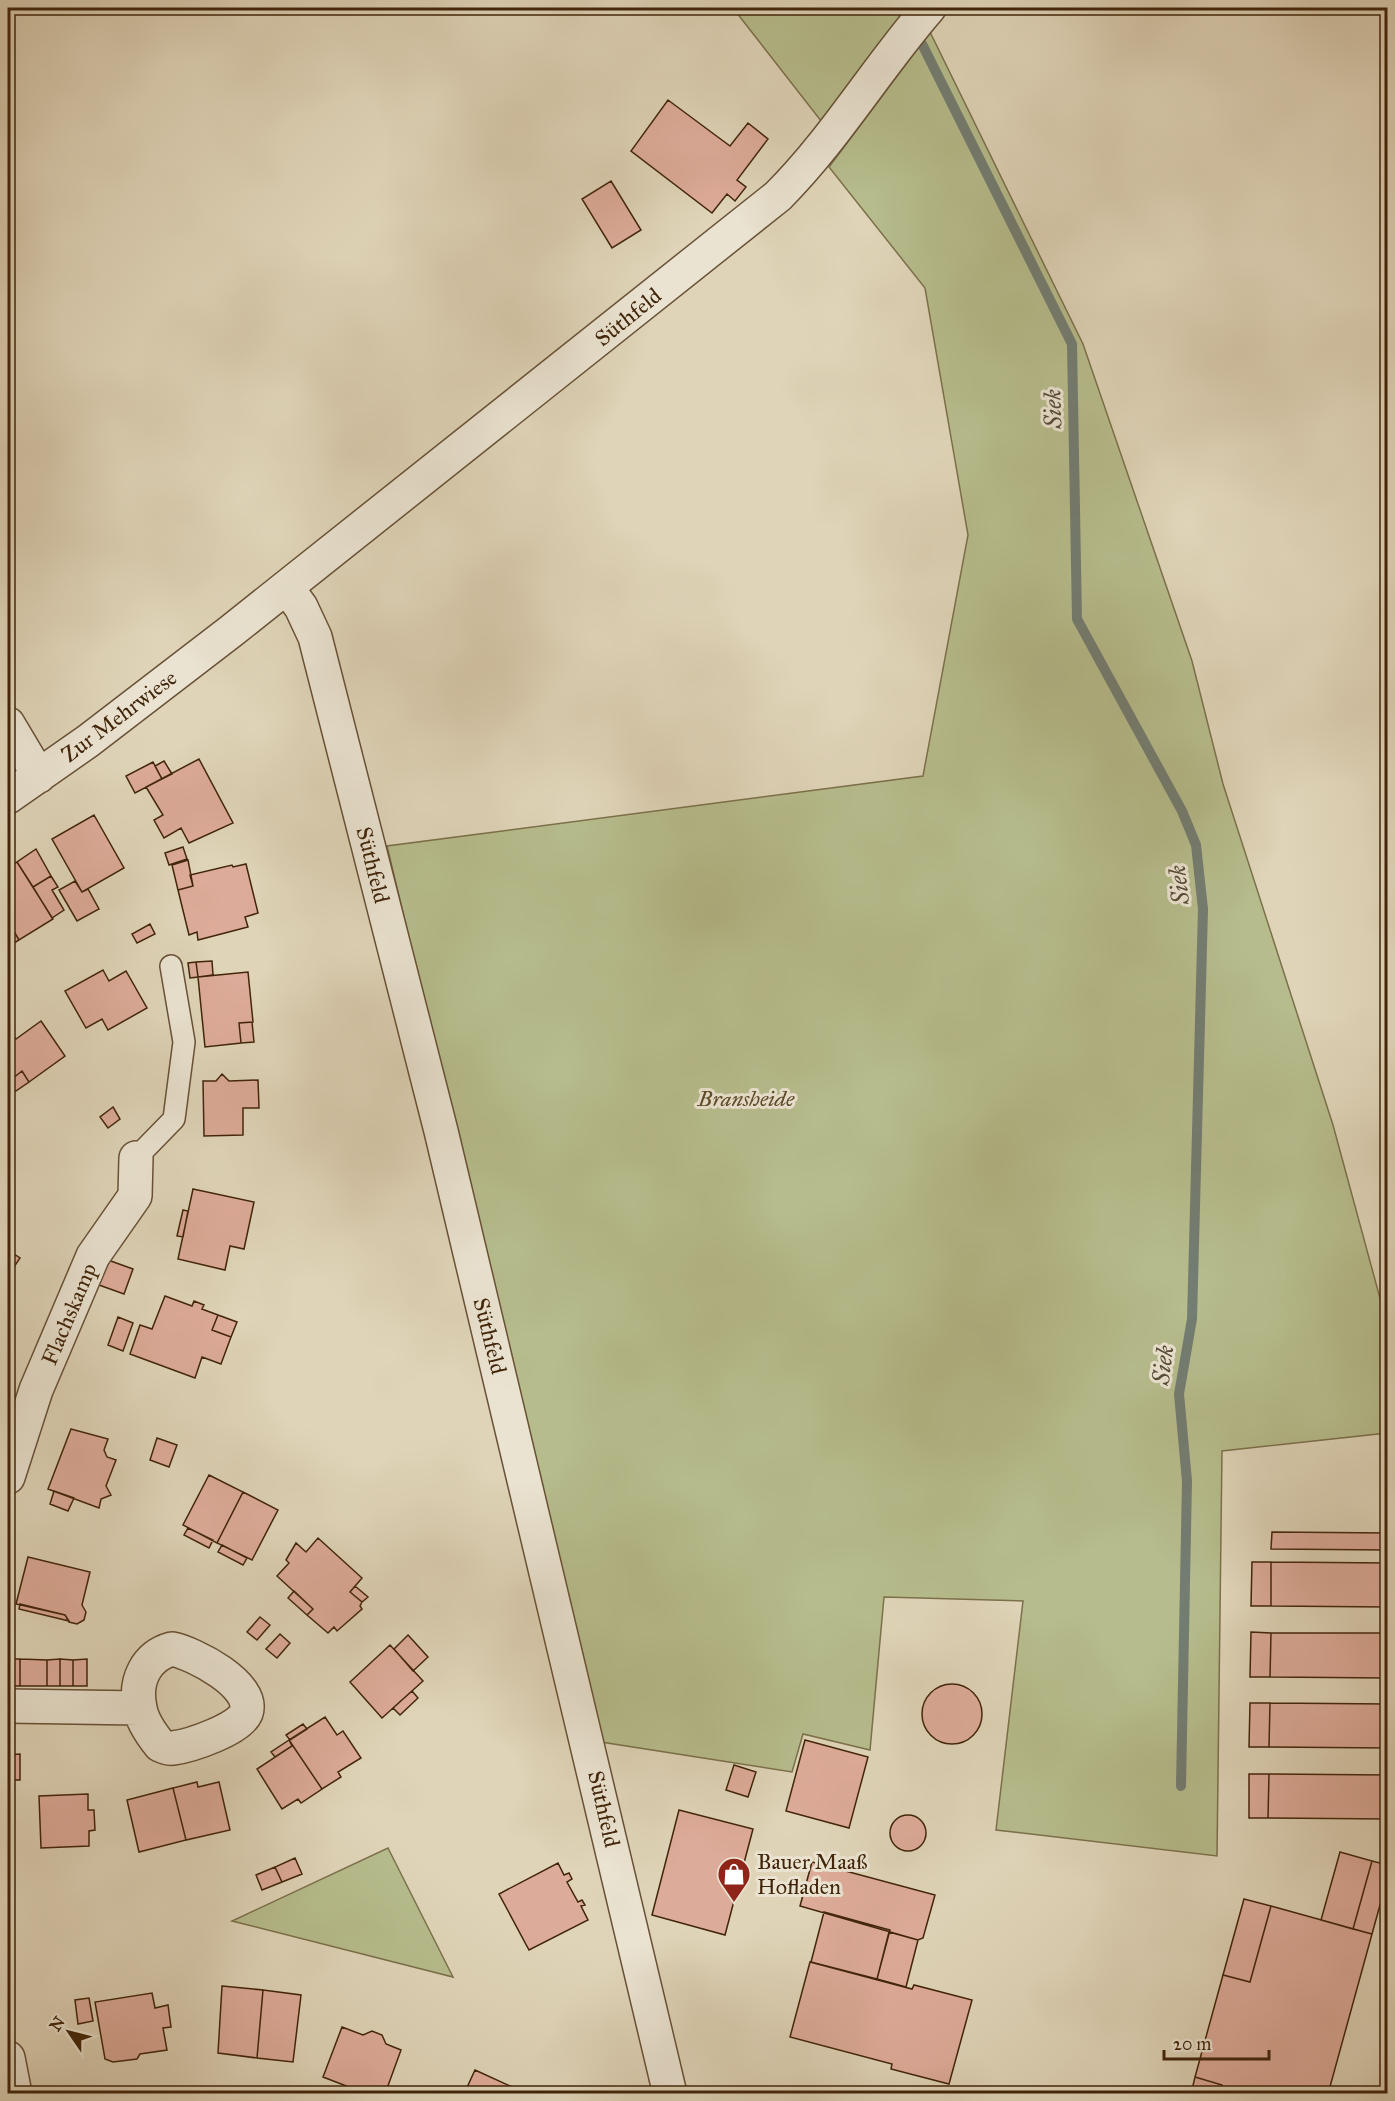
<svg xmlns="http://www.w3.org/2000/svg" width="1395" height="2101" font-family="'IM FELL Great Primer',serif">
<style>
.green{fill:#b6bc8c;stroke:#7c704b;stroke-width:1.5}
.lines{fill:none;stroke-linecap:round;stroke-linejoin:round}
.stream{stroke:#737d72;stroke-width:10}
.building{fill:#ddab99;stroke:#41250a;stroke-width:1.5}
.lane-casing{stroke:#685136;stroke-width:24}
.street-casing{stroke:#685136;stroke-width:36}
.lane{stroke:#eae3d1;stroke-width:21}
.street{stroke:#eae3d1;stroke-width:33}
.labels{text-anchor:middle;dominant-baseline:central;stroke-width:6;stroke-linejoin:round;paint-order:stroke}
.street-label{font-size:22px;fill:#41250a;stroke:#eae3d1}
.park-label{font-size:22px;font-style:italic;fill:#5e4b2a;stroke:#eae3d1}
.poi-label{font-size:22px;fill:#41250a;stroke:#eae3d1;text-anchor:start}
.water-label{font-size:24px;font-style:italic;fill:#564a35;stroke:#eae3d1}
</style>
<rect width="100%" height="100%" fill="#dfd4b8"/>
<filter id="stains"><feTurbulence type="fractalNoise" baseFrequency=".00333" numOctaves="4"/><feColorMatrix values="0 0 0 0 .2 0 0 0 0 .09 0 0 0 0 .02 0 0 0 .5 -.17"/></filter>
<radialGradient id="worn" r=".72"><stop offset=".6" stop-color="#630" stop-opacity="0"/><stop offset="1" stop-color="#630" stop-opacity=".3"/></radialGradient>
<path class="green" d="M733,8H907L825,126Z
M930,32L1083,344L1192,661L1223,784L1333,1125L1387,1324V1433L1222,1451L1217,1856L996,1830L1023,1601L884,1597L870,1750L803,1734L792,1772L601,1742L387,846L923,776L968,535L925,288L829,167Z
M388,1848L453,1977L232,1921Z"/>
<g class="lines">
<path class="stream" d="M922,44L1072,344L1077,619L1182,811L1196,845L1203,909L1192,1319L1179,1394L1187,1481L1181,1786"/>
</g>
<path class="building" d="M668,100L730,146L748,123L768,139L737,180L746,187L735,201L727,194L712,213L631,151Z
M611,181L641,230L612,248L582,199Z
M199,759L233,823L189,843L181,828L164,838L154,820L163,815L146,787Z
M164,761L172,774L162,779L155,766Z
M153,762L162,779L135,793L126,776Z
M94,815L124,868L82,892L52,839Z
M183,847L187,859L169,865L165,853Z
M36,849L51,876L33,887L17,862Z
M188,860L193,886L178,890L172,865Z
M17,862L53,919L19,940L8,921V867Z
M246,864L258,913L245,917L248,927L198,940L197,932L189,935L178,890L193,886L190,875L232,865L233,867Z
M51,876L58,887L52,890L64,910L52,918L33,887Z
M75,881L82,892L88,889L99,909L77,921L59,890Z
M8,921L19,940L8,947Z
M150,924L155,934L137,943L132,934Z
M212,961L213,975L198,977L196,962Z
M196,962L198,977L190,978L188,963Z
M103,970L109,981L126,971L147,1008L108,1030L102,1019L86,1028L65,991Z
M248,972L253,1022L239,1023L241,1043L205,1047L198,977Z
M41,1021L65,1056L29,1082L22,1071L8,1082V1029L16,1039Z
M252,1022L254,1042L241,1043L239,1023Z
M22,1071L29,1082L10,1095L8,1082Z
M222,1074L229,1081L258,1080L259,1108H243V1135L204,1136L203,1081H216Z
M113,1107L120,1119L108,1128L100,1117Z
M193,1189L254,1202L244,1249L230,1246L225,1270L178,1259Z
M183,1210L188,1211L183,1237L177,1236Z
M8,1250L20,1258L12,1270L8,1267Z
M108,1260L133,1269L124,1294L99,1285Z
M165,1296L192,1306L194,1301L204,1305L202,1309L218,1315L212,1330L231,1337L221,1364L202,1357L195,1378L130,1354L140,1325L152,1329Z
M218,1315L237,1322L231,1337L212,1330Z
M118,1317L133,1323L123,1351L108,1345Z
M71,1429L108,1439L104,1450L107,1457L116,1460L106,1486L111,1495L101,1499L99,1508L48,1489Z
M157,1438L177,1445L169,1467L150,1460Z
M209,1475L243,1492L217,1543L183,1525Z
M54,1491L74,1498L68,1511L50,1504Z
M243,1492L278,1510L252,1560L217,1543Z
M188,1528L213,1540L209,1548L184,1535Z
M1272,1532L1388,1533V1550L1271,1549Z
M318,1538L362,1578L350,1592L362,1602L360,1606L362,1609L337,1631L334,1627L328,1633L307,1615L313,1609L277,1576L289,1563L286,1560L296,1543L306,1552Z
M222,1545L247,1558L243,1565L218,1552Z
M28,1557L90,1572L82,1605L86,1612L84,1620L77,1624L69,1622L65,1615L16,1604Z
M1252,1562H1271V1606H1251Z
M1271,1562L1388,1563V1607L1271,1606Z
M355,1586L368,1597L362,1602L350,1592Z
M294,1591L313,1609L307,1615L288,1598Z
M20,1604L65,1615L69,1621L19,1609Z
M260,1617L270,1625L257,1640L247,1632Z
M1251,1632L1271,1633L1270,1677H1250Z
M1271,1633H1388V1678L1270,1677Z
M280,1634L290,1643L277,1658L266,1649Z
M408,1635L428,1657L413,1671L394,1649Z
M390,1645L423,1681L382,1718L350,1682Z
M8,1659H20V1686H8Z
M20,1659L47,1660V1686H20Z
M60,1659L73,1660V1686H60Z
M60,1659V1686H47V1660Z
M87,1659V1686H73V1660Z
M922 1714a30 30 0 1 1 60 0a30 30 0 1 1-60 0Z
M412,1691L418,1698L400,1715L393,1708Z
M1250,1703H1270L1269,1747H1249Z
M1270,1703L1388,1704V1748L1269,1747Z
M325,1717L337,1735L343,1731L361,1758L338,1772L341,1777L322,1789L289,1740Z
M303,1724L307,1729L290,1740L286,1735Z
M289,1740L322,1789L301,1803L298,1799L282,1809L257,1769L292,1746Z
M289,1740L292,1746L275,1757L271,1752Z
M805,1740L868,1757L849,1828L786,1811Z
M20,1754V1780H8V1755Z
M734,1765L756,1772L748,1797L726,1790Z
M1249,1774H1269L1268,1818H1249Z
M1269,1774L1388,1775V1819L1268,1818Z
M197,1782L198,1787L219,1782L230,1830L186,1840L173,1788Z
M173,1788L186,1840L139,1852L127,1800Z
M88,1794V1810H94L95,1830L89,1831V1846L41,1848L39,1796Z
M679,1810L753,1829L725,1935L652,1915Z
M890 1833a18 18 0 1 1 36 0a18 18 0 1 1-36 0Z
M1340,1852L1372,1861L1353,1929L1321,1920Z
M295,1858L302,1874L282,1882L275,1867Z
M1372,1861L1388,1865V1876L1372,1934L1353,1929Z
M812,1862L935,1895L923,1938L918,1940L800,1906Z
M558,1863L564,1875L569,1873L572,1879L567,1882L578,1902L582,1900L585,1905L581,1906L588,1920L529,1950L499,1894Z
M275,1867L282,1882L262,1890L256,1875Z
M1244,1899L1271,1906L1250,1982L1223,1975Z
M1271,1906L1372,1934L1328,2094H1220L1222,2085L1195,2077L1223,1975L1250,1982Z
M824,1912L890,1930L877,1979L811,1962Z
M889,1932L918,1940L906,1987L877,1979Z
M810,1962L912,1989L914,1985L972,2000L949,2084L891,2069L892,2064L790,2037Z
M222,1986L263,1990L257,2058L218,2053Z
M263,1990L301,1995L293,2062L257,2058Z
M152,1993L155,2008L168,2005L171,2027L163,2028L167,2050L140,2054L137,2059L113,2062L105,2059L95,2002Z
M89,1998L93,2021L78,2024L75,2000Z
M342,2027L363,2035L372,2031L382,2035L386,2044L401,2050L385,2094H367L323,2077Z
M475,2070L521,2091L520,2094H464Z
M1195,2077L1222,2085L1220,2094H1191Z"/>
<g class="lines">
<defs>
<path id="lane" d="M136,1158L174,1119L184,1042L171,966"/>
<path id="street" d="M287,588L301,607L315,637L441,1131L670,2094
M8,724L39,776
M8,797L88,741L230,632L778,196C835,139 876,69 929,8
M8,1477L36,1390L93,1256L135,1196L136,1158
M172,1649C193,1653 256,1685 246,1713C240,1729 190,1746 173,1748C169,1749 164,1747 160,1745C152,1735 142,1721 140,1708C134,1681 146,1656 172,1649Z
M8,1706L140,1708
M8,2058L15,2094"/>
</defs>
<use href="#lane" class="lane-casing"/>
<use href="#street" class="street-casing"/>
<use href="#lane" class="lane"/>
<use href="#street" class="street"/>
</g>
<defs>
<symbol id="shop-pin" viewBox="-11 -11 22 30"><path d="M0 17L-7.5 6A9.5 9.5 0 1 1 7.5 6Z" fill="#8f2418" stroke="#eae3d1"/><path d="M-5-2.5h2.3a2.7 3.5 0 0 1 5.4 0H5L5.5 6h-11ZM-1.5-2.5h3a1.5 2.3 0 0 0-3 0Z" fill="#fff"/></symbol>
</defs>
<g fill-rule="evenodd">
<use href="#shop-pin" x="715" y="1855" width="38" height="52"/>
</g>
<g class="labels">
<g class="street-label">
<text transform="translate(628 317) rotate(-39)">Süthfeld</text>
<text transform="translate(119 716) rotate(-37)">Zur Mehrwiese</text>
<text transform="translate(373 865) rotate(76)">Süthfeld</text>
<text transform="translate(69 1314) rotate(-67)">Flachskamp</text>
<text transform="translate(490 1336) rotate(76)">Süthfeld</text>
<text transform="translate(604 1809) rotate(77)">Süthfeld</text>
</g>
<g class="park-label">
<text x="746" y="1098">Bransheide</text>
</g>
<g class="poi-label">
<text x="757" y="1861">Bauer Maaß<tspan x="757" dy="25">Hofladen</tspan></text>
</g>
<g class="water-label">
<text transform="translate(1053 409) rotate(-91)">Siek</text>
<text transform="translate(1179 885) rotate(-96)">Siek</text>
<text transform="translate(1163 1365) rotate(-82)">Siek</text>
</g>
</g>
<rect width="1395" height="2101" fill="none" stroke="#dfd4b8" stroke-width="30"/>
<rect x="9" y="9" width="1377" height="2083" fill="none" stroke="#41250a" stroke-width="3"/>
<rect x="15" y="15" width="1365" height="2071" fill="none" stroke="#41250a" stroke-width="1.5"/>
<g transform="translate(69 2032) rotate(305)" stroke="#eae3d1" stroke-width="4.5" paint-order="stroke">
<path d="M0-4.5L10 22L0 15L-10 22Z" fill="#41250a"/>
<text y="-9" font-size="16" font-weight="bold" text-anchor="middle" fill="#41250a">N</text>
</g>
<path d="M1164 2050v9h105v-9" fill="none" stroke="#41250a" stroke-width="3"/>
<text x="1173" y="2050" font-size="18" fill="#41250a" stroke="#eae3d1" stroke-width="4.5" paint-order="stroke">20 m</text>
<rect width="100%" height="100%" filter="url(#stains)"/>
<rect width="100%" height="100%" fill="url(#worn)"/>
</svg>
